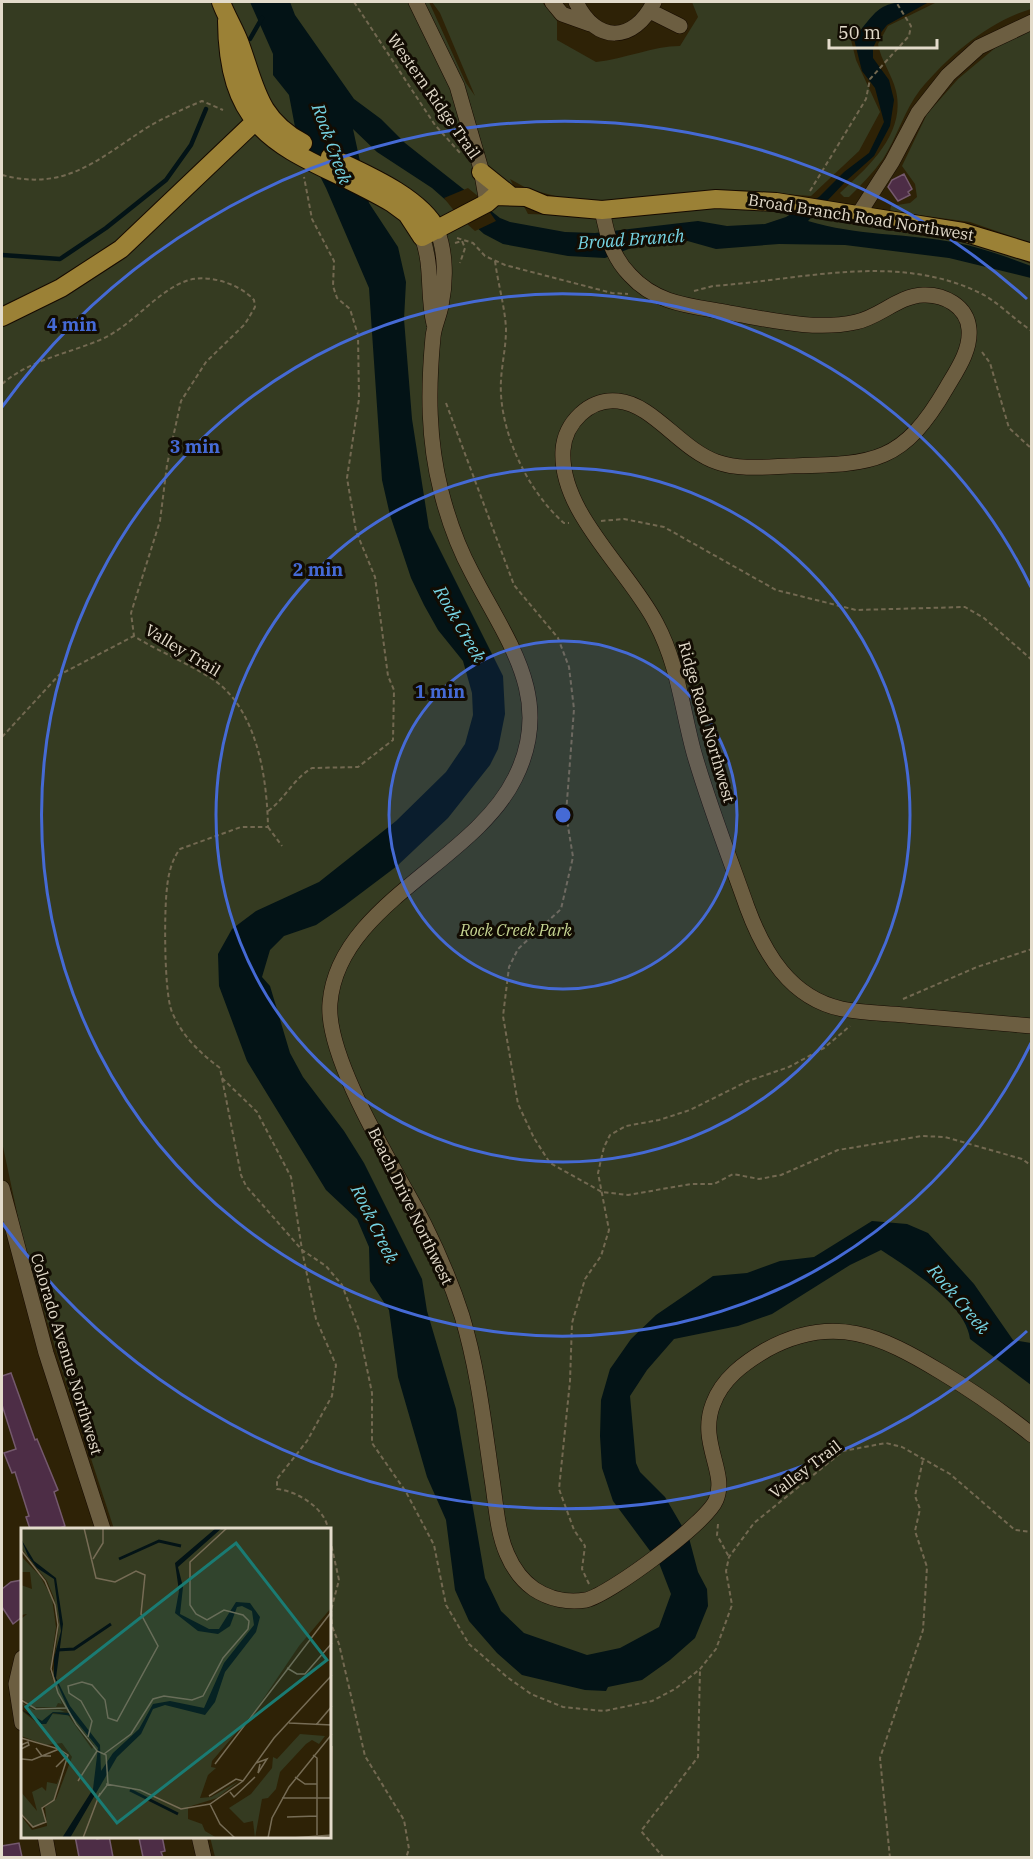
<svg xmlns="http://www.w3.org/2000/svg" width="1033" height="1859" font-family="'IBM Plex Serif',serif">
<style>
.green{fill:#353b21}
.water{fill:#031316}
.pier{fill:#2e2206}
.lines{fill:none;stroke-linecap:round;stroke-linejoin:round}
.stream{stroke:#031316;stroke-width:4.5}
.building{fill:#4d2d46;stroke:#74596d;stroke-width:1.5}
.minor-casing{stroke:#160a00;stroke-width:16}
.major-casing{stroke:#160a00;stroke-width:20}
.path{stroke:#736951;stroke-width:2;stroke-dasharray:4.5 3;stroke-linecap:butt}
.minor{stroke:#6c5e41;stroke-width:15}
.major{stroke:#9b8136;stroke-width:18}
.ring{fill:none;stroke:#456ad5;stroke-width:3}
.labels{text-anchor:middle;dominant-baseline:central;stroke-width:6;stroke-linejoin:round;paint-order:stroke}
.street-label{font-size:16px;fill:#e3dbcb;stroke:#120c03}
.park-label{font-size:16px;font-style:italic;fill:#c7d692;stroke:#120c03}
.water-label{font-size:18px;font-style:italic;fill:#76d4e3;stroke:#120c03}
.inset-river{fill:none;stroke:#031316;stroke-width:3}
.inset-road{fill:none;stroke:#766c55;stroke-width:1.5}
.view{fill:#1a7b73;fill-opacity:0.15;stroke:#1a7b73;stroke-width:3}
.inset-edge{fill:none;stroke:#e3dbcb;stroke-width:3}
.centre{fill:#456ad5;stroke:#120c03;stroke-width:3}
.ring-label{font-size:18px;text-anchor:middle;font-weight:bold;fill:#456ad5;stroke:#120c03;stroke-width:6;stroke-linejoin:round;paint-order:stroke}
</style>
<rect width="100%" height="100%" fill="#2e2206"/>
<path class="green" d="M2,2H429L466,83L475,96L440,13L432,2H542L557,21V40L596,62C625,59 653,46 680,46L698,17L692,2H896L851,40L856,60L880,112L859,151L811,196L734,190L605,201L567,199L528,189L510,179L528,214L626,217L674,209L743,206L790,209L993,248L1031,264V1857H215L210,1837L330,1836V1529H114L61,1367L23,1241L2,1142Z
M937,2H1031V9C989,21 948,56 920,90C904,111 897,137 883,159C873,173 861,185 849,197H844L840,193C868,167 906,134 896,91C892,74 881,61 878,44L888,26Z
M1031,31V243L970,222L890,211L891,206L910,203L917,197L915,184L902,166L927,114L958,79L1007,38Z"/>
<path class="water" d="M250,2H290L295,15L354,99L381,119L405,143L500,218L510,222L565,232L595,233L698,221L727,226L765,224L786,217L819,197L844,172L869,153L884,122L875,88L862,71L854,39C883,1 881,2 929,2L887,25L879,35L873,48V58L889,80L894,100L890,126L874,156L846,181L808,221C856,236 908,233 957,243C983,248 1007,257 1031,266V278L949,258L845,245L779,244L716,249L684,240L647,242L605,258L568,256L503,244L484,234L432,188L377,152L353,129L369,203L398,247L406,282L404,319L412,419L429,528L503,676L505,714L498,749L490,765L448,818L397,866L344,906L316,925L284,936L270,950L262,977L270,986L290,1053L303,1077L344,1131L364,1163L422,1279L427,1311L456,1409L485,1578L501,1611L524,1633L587,1655L620,1648L659,1627L671,1594L659,1563L613,1501L602,1468L600,1436L601,1400L610,1369L631,1339L656,1315L713,1276L747,1273L780,1261L814,1257L872,1221L907,1224L928,1233L974,1284L1013,1340L1031,1343V1385L970,1339C966,1304 910,1269 881,1250L850,1265L772,1314L738,1326L674,1339L647,1370L630,1396L636,1463L640,1472L665,1497L689,1538L698,1572L707,1589L708,1606L695,1638L670,1660L642,1680L608,1687L606,1691L585,1690L522,1675L497,1653L469,1621L455,1590L446,1520L427,1477L398,1377L389,1310L370,1281L369,1247L357,1219L326,1190L247,1061L219,986L218,954L232,929L256,911L319,882L396,821L446,772L465,744L473,715L472,693L463,661L438,630L424,605L411,578L390,515L382,480L369,288L326,188L295,127L289,95L273,75V54Z"/>
<path class="pier" d="M468,188L479,197L496,221L475,231L459,217L444,198Z"/>
<g class="lines">
<path class="stream" d="M250,39L262,18
M2,255L60,259L106,228L166,180L191,145L206,109"/>
</g>
<path class="building" d="M904,174L912,189L908,192L910,195L898,201L888,187L892,180Z
M11,1373L35,1440L37,1439L58,1490L54,1492L65,1526L57,1529H30L26,1517L29,1516L15,1472L12,1473L4,1453L16,1449L2,1405V1376Z
M22,1580V1617L13,1624L2,1607V1589L11,1582Z
M75,1836H96L97,1839L109,1836L113,1857H79Z
M146,1836H162L165,1851L161,1852L163,1857H143L139,1838Z
M19,1843L22,1857H2V1846Z"/>
<g class="lines">
<defs>
<path id="minor" d="M416,2L457,86L481,169L487,203
M552,2L562,14L590,24
M576,2C596,44 634,43 654,2
M650,11L680,26
M602,210C607,235 612,257 630,275C640,286 654,295 668,300C688,307 709,309 730,313C771,320 815,331 856,322C880,317 898,296 923,295C944,294 967,306 969,329C971,350 957,370 947,387C902,465 873,464 789,466C765,467 739,470 717,462C681,450 653,404 618,401C589,398 565,423 563,450C559,512 629,570 656,623C678,664 682,709 694,753C709,805 729,856 747,907C764,953 790,998 842,1009C862,1013 884,1013 905,1015C947,1019 989,1022 1032,1026
M858,215L892,162L918,113L948,75L979,47L1032,22
M437,230C446,252 446,282 441,306C439,317 434,326 433,337C428,390 428,440 441,491C448,519 458,547 472,573C507,641 555,699 515,778C474,862 338,904 330,1003C325,1059 397,1172 424,1224C439,1254 452,1285 462,1316C478,1369 484,1424 492,1479C496,1504 497,1531 507,1554C513,1568 521,1580 534,1589C549,1599 568,1603 586,1600C611,1594 707,1522 716,1500C728,1472 698,1443 713,1404C722,1379 744,1363 766,1350C833,1313 882,1336 941,1372C973,1391 1003,1412 1032,1435
M422,237C433,266 427,295 434,324
M2,1188L46,1353L103,1529
M22,1658L16,1684L22,1723
M45,1836L49,1858
M199,1836L204,1858"/>
<path id="major" d="M221,2C226,16 235,30 240,44C256,88 258,119 303,143
M227,21C228,150 300,149 392,203L407,214L422,237L487,203L495,196L526,197L545,205L602,210L716,199L776,202L963,232L1032,253
M330,157C363,173 420,196 437,230
M481,172L511,196
M2,317L61,288L121,249L265,112"/>
</defs>
<use href="#minor" class="minor-casing"/>
<use href="#major" class="major-casing"/>
<path class="path" d="M354,2L435,125L461,154
M2,175C66,192 98,159 148,127C165,117 183,109 202,101L223,110
M810,191L857,114L866,99L870,79L909,36L911,26L896,2
M457,238L473,243L485,256L505,265L612,293L628,294
M455,243L462,241L465,248L460,263
M495,261C498,284 505,307 506,329C506,347 502,363 501,380C498,429 527,491 564,523H569
M694,291L713,286C802,280 899,251 984,295C1001,305 1015,320 1032,331
M982,352L990,363L1009,428L1032,449
M2,384C31,359 68,354 102,339C133,325 156,292 186,281C207,273 240,284 254,300L255,307L245,324L206,362L181,401L167,465L160,521L131,613L134,636C159,652 195,666 218,683C258,715 267,779 268,827H241L180,849C172,859 168,875 167,888C164,910 164,994 172,1012C182,1036 200,1053 220,1068L241,1175L246,1186L302,1250L326,1266L342,1285L359,1330L372,1393V1443L406,1492L434,1545L446,1605L469,1644L507,1677L531,1694L563,1707L604,1711L652,1701L675,1689L700,1669L716,1649L732,1605L726,1571L729,1557L740,1542L754,1523L843,1451L886,1443L902,1447L950,1474L1015,1530L1032,1532
M446,403L514,585L558,638L569,667L574,709L566,814L573,857L561,909L518,949L509,967L503,1016L518,1104L534,1138L550,1163L602,1192L628,1195L691,1184H714L733,1174L759,1179L781,1175L838,1150L922,1136L945,1137L1022,1159L1032,1166
M601,521L624,519L664,527L776,590L856,610L965,607L984,618L1032,660
M2,737L59,675L134,636
M268,811C285,799 293,779 312,768L358,767L393,740L394,690L388,676L375,577L356,531L347,478L359,399L358,335L350,309L337,298L333,286L334,261L312,219L304,177
M268,827L282,846
M903,999L977,967L1032,949
M222,1078L257,1112L291,1177L302,1250L316,1319L336,1365L332,1396L307,1441L277,1479V1489C297,1491 325,1508 328,1529
M718,1524L717,1535L729,1557
M330,1539L339,1580L331,1610L332,1626L339,1644L365,1756L404,1820L409,1849L406,1858
M589,1584L582,1569L585,1546L574,1530L559,1489L570,1381L572,1323L585,1279L601,1256L609,1230L598,1173L604,1147L610,1135L626,1126L659,1120L690,1110L748,1081L789,1067L824,1048L850,1026
M664,1858L641,1831L698,1757L700,1669
M890,1858L880,1758L923,1630L927,1567L915,1531L920,1509L915,1496L923,1460"/>
<use href="#minor" class="minor"/>
<use href="#major" class="major"/>
</g>
<circle cx="563" cy="815" r="174" fill="#456ad5" fill-opacity=".12"/>
<g class="ring">
<circle cx="563" cy="815" r="174"/>
<circle cx="563" cy="815" r="347"/>
<path d="M1031 1043A521 521 0 1 1 1031 587"/>
<path d="M1027 1331A694 694 0 0 1 2 1223M2 407A694 694 0 0 1 1027 299"/>
</g>
<g class="labels">
<g class="street-label">
<text transform="translate(434 96) rotate(55)">Western Ridge Trail</text>
<text transform="translate(861 217) rotate(9)">Broad Branch Road Northwest</text>
<text transform="translate(183 650) rotate(31)">Valley Trail</text>
<text transform="translate(707 722) rotate(74)">Ridge Road Northwest</text>
<text transform="translate(411 1206) rotate(64)">Beach Drive Northwest</text>
<text transform="translate(67 1354) rotate(73)">Colorado Avenue Northwest</text>
<text transform="translate(805 1469) rotate(-37)">Valley Trail</text>
</g>
<g class="park-label">
<text x="516" y="930">Rock Creek Park</text>
</g>
<g class="water-label">
<text transform="translate(332 144) rotate(70)">Rock Creek</text>
<text transform="translate(631 239) rotate(-4)">Broad Branch</text>
<text transform="translate(460 624) rotate(60)">Rock Creek</text>
<text transform="translate(375 1224) rotate(64)">Rock Creek</text>
<text transform="translate(959 1299) rotate(50)">Rock Creek</text>
</g>
</g>
<g transform="translate(21 1528)">
<rect width="310" height="310" fill="#2e2206"/>
<path d="M0,0H310V80L278,118L234,183L191,233L190,239L195,240L187,247L179,270L190,269L218,253L196,270L167,279V291L181,296L184,303L196,310H0V288L11,302L26,298L24,279L35,271L51,229L41,215L25,217L0,208V182L15,194L25,196L31,186L47,187L71,221L73,217L50,188L36,162L32,146L38,95L33,70L26,53L0,20ZM1,29L19,48L31,70L35,99L29,143L41,176L37,175L35,179H11L0,170V91L6,86L0,87V57L11,61L9,44H0ZM0,174L13,182H39L44,184H32L21,193L11,189ZM279,206L304,208L298,216L291,212L285,216L259,244L255,261L247,270L241,271L234,310L232,293L223,295L208,280L230,266L251,240L252,229L256,231ZM39,247L33,273L21,279L25,294L13,299L0,285V264L16,283L11,264L21,259L25,263L26,254L36,256Z" fill="#353b21"/>
<path d="M195,0H201L157,39L162,59L159,86L188,101H198L215,74L229,75L239,89L235,104L204,144L194,174L184,187L144,177L132,181L120,206L96,229L49,310H41L72,261L77,220L51,188L32,185L25,196H20L0,181L21,193L32,184L49,185L33,148V130L40,103L33,51L16,40L7,28L0,11L13,33L35,50L42,96L35,150L49,178L79,217L80,243L92,225L118,201L132,176L149,173L183,180L203,135L233,97L231,83L221,78L216,79L209,98L197,106L177,103L154,85L158,63L154,35Z" fill="#031316"/>
<path class="inset-river" d="M98,31L138,13L160,18M36,122L53,121L90,96M109,262L157,286"/>
<path class="inset-road" d="M63,0L75,50L94,54L115,43L124,47L120,86L137,118L96,193L87,190L84,172L71,157L61,154L47,158L48,165L60,173L71,193L67,209M0,22L24,53L34,77L37,97L30,141L37,165L55,196L76,223L85,227L87,256L78,268M72,31L82,15V0M266,140L276,146H284L311,115M0,172L15,181L45,180M268,195L311,197M295,197L311,178M0,210L38,221L11,232L1,231M0,217L7,214L8,217L0,221M15,220L21,228H30M83,226L110,206L132,171L143,168L171,172L182,168L202,130L227,101L228,93L222,87L203,82L186,92L175,86L169,77V34L206,0M292,227L296,230V307M235,235L246,231L237,245L239,236M194,236L311,83M35,239L47,227L38,221M274,249L284,256H296M57,253L76,223M85,256L119,262L160,281L189,276L222,253L253,210L311,147M209,264L213,269L234,249M188,268L215,251L222,253M261,270H311M189,276L199,296L214,310M0,286L12,299L25,294L21,280L33,272L47,227M266,289L296,288M62,310L79,265M247,310L251,290L268,259L311,206M271,310L311,307M310,310L311,218"/>
<path class="view" d="M215,15L306,132L96,295L5,179Z"/>
<rect width="310" height="310" class="inset-edge"/>
</g>
<circle cx="563" cy="815" r="9" class="centre"/>
<g class="ring-label">
<text x="72" y="331">4 min</text>
<text x="195" y="453">3 min</text>
<text x="318" y="576">2 min</text>
<text x="440" y="698">1 min</text>
</g>
<rect width="1033" height="1859" fill="none" stroke="#e3dbcb" stroke-width="6"/>
<path d="M829 39v9h108v-9" fill="none" stroke="#e3dbcb" stroke-width="3"/>
<text x="838" y="39" font-size="18" fill="#e3dbcb" stroke="#120c03" stroke-width="4.5" paint-order="stroke">50 m</text>
</svg>
